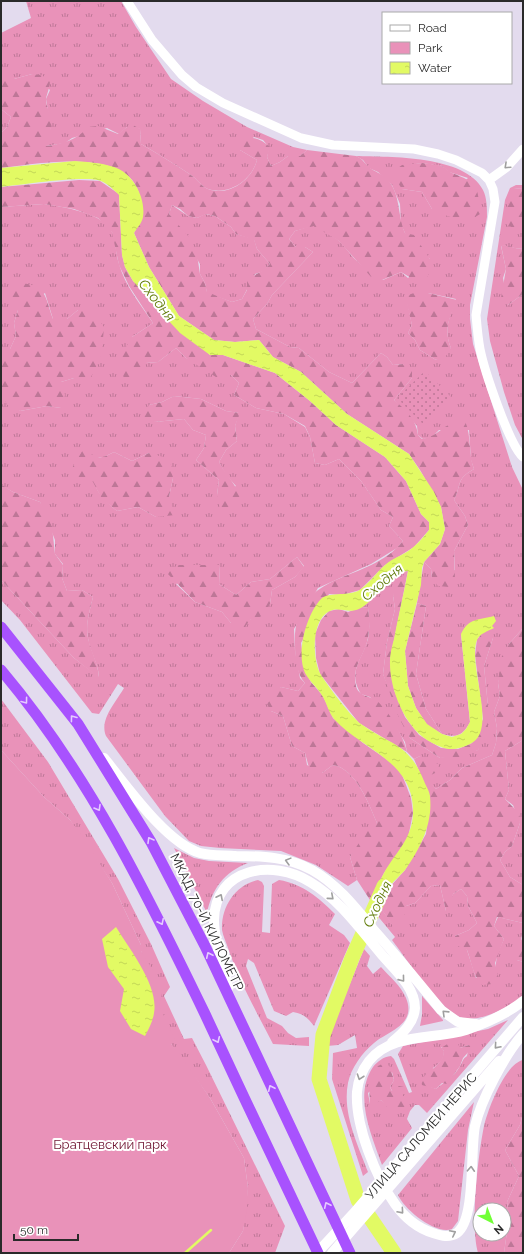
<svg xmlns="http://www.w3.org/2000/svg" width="524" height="1254" font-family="Raleway,sans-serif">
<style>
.grass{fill:url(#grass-tufts);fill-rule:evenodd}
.forest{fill:url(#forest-firs);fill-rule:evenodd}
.park{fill:#e992b9}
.garden{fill:url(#garden-dots)}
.water{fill:url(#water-ripples)}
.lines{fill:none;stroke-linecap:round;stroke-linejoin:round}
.stream{stroke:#e2fa64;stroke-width:2.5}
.river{stroke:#e2fa64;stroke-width:15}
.tertiary{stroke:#fff;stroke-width:9}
.secondary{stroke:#fff;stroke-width:10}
.trunk{stroke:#a852fe;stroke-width:11}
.oneway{stroke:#9f9f9f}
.oneway2{stroke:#e5cbff}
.labels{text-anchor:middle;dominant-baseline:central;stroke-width:4;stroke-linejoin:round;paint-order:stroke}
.street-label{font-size:13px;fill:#2a2a2a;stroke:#fff}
.park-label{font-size:13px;fill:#6e1330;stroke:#fff}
.water-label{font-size:14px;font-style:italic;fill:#5f7a06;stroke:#fff}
</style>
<defs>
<pattern id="grass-tufts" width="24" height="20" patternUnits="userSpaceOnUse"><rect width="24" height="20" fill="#e992b9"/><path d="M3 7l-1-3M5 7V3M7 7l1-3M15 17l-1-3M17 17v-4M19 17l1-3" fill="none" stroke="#bd7797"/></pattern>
<pattern id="forest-firs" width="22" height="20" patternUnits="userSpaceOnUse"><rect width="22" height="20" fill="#e992b9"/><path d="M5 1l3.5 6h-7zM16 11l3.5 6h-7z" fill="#bd7797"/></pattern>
<pattern id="garden-dots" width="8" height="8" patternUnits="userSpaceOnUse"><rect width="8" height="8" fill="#e992b9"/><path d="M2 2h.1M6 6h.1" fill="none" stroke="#bd7797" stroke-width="1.8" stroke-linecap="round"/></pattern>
<pattern id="water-ripples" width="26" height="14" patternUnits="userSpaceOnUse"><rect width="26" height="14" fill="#e2fa64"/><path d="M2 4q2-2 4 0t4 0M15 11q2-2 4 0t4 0" fill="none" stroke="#c2d657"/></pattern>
</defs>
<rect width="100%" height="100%" fill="#e3dbee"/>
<path class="grass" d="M26,1H121L136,27L171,79L203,101L247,127L293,147L307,150L299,157L288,156L280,162L271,166L267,157L269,147L263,140L254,137L240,150L257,160C252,180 229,196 208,189C202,187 197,179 191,175C175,164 158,154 141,144L140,129L127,127L119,134L107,128L72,138L65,143L46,146V136L51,128L46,99L50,90L32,74L14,79H1V33L31,18Z
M1,109L11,117L7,127L1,133Z
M356,156C390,157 465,155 483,190C487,198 487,208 487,217L470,305V319L473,344L512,467L523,490V628L509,644L498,683L500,696L494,712L497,728L496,743L492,755L462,768L450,780L436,789L429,782L420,756L414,759L407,752L405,742L395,726L370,697L361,694C347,672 362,660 368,639C370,629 369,619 368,608L362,607C372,600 399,571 408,571L393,595L395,609L387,642L383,674L410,738L440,758L478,750L488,706L484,666L493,638L461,634L470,722C463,736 456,738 442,734L426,709L416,674L426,606L417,603L424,562L431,569L432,578L455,570L454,551L468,525L465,516L454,500C462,484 455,480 474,469L471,460L469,430H439L432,437L423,439L418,435L417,426L394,400L412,378L403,364L393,365L387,357L381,353L352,383L329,372L299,348L290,347L256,329L253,319L267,304L272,295L313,252L305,247H296L289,239L295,231L314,225C323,230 331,235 338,240C343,244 347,250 351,255C361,266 370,273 383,280L401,272L408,278L430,259L405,233L401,224L400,204L392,185L378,172L369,168L363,160ZM422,163L442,166L449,172L468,178L432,209L422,192L402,189V166ZM428,293L456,299C450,317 443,329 451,348L436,360L420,350L415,340L408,333L412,325L406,296Z
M516,185H523V188L514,189L523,231V248C515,250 509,245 501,246L506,269L503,278L508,305L523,294V440L515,425L504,392L490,341L487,319L505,200L510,188Z
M44,204C63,207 106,213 113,234C116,244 116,255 119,264C125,286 141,305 153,323L132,337L146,363L158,362L176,348L186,358L231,375L239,383L234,395L256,408L284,414L305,427L310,437L315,463L325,465L339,459L361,481L381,510L393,517L389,526L403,541L397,548L371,564L318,588L294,629L295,651L300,678L305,683L298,691L281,687L271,711L283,716L292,746L305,753L307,765L322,773L333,765C356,769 369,804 377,823L350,857L357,880L348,886L316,865L281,851L220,848L201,846L189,841L165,816L106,736C99,720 116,702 124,688L118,684L99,714L92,713L20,620L1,600V580L74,658L99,677C98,662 90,652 88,638C85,624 90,610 93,597L82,590L67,591L62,578L63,564L55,554V540L40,502L13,492L1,485V391L20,411L47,406L61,408V382L74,378L78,310L67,319H53L45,293L18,310L14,323L16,336L10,349H1V207ZM174,396L201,399L226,411L239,413L235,426L237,441L226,450L219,462L226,475L236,486L217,495L219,480L196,460L204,448L206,435L193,430L184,419L155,422L149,405L162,402ZM114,452L132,461L149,453L173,478L169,497L156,517L138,507L117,511C94,492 93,486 94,457H104ZM297,557L304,566L295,577L272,590L270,604L250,620L231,623L222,612L195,602L176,584L220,565L219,584L236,595L251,582L270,579Z
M172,205L188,216L197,218L205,214L215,216L231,227L236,234L254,239L257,249L270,264L264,271L255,274L242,299L232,302L207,293L205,283L200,274V264L169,214Z
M1,699L48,762L118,879L151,944L170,987L164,996L184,1039L192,1038L206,1065L285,1226L275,1253H229L243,1231L248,1188L244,1158L210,1098L171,1044L141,951V945L112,883L70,820L44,797L1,750Z
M523,740V885L510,877L500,860L505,852L512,846L520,823L513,805L505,799L509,790L505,751Z
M174,848L194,858L209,861L248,863C224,872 212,889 207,913Z
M258,880L262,882L264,886L262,932L270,933L272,884L279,880C303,884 319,898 335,914L329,925L344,935L350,943L314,1026C308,1018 304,1014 293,1012L286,1016L274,1011L254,963L248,959L246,966L267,1018L282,1026L288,1033L296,1038L309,1037V1046L273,1044C257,1013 239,981 228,948C226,942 223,936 222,930C221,907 235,885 258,880Z
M440,885L446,911L453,894L461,889L467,896L468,906L477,923L469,930L455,936L467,950L476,978L495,971L497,955L504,939L494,926L498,917L523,923C523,937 519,947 517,960L523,962V996C508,1007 483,1022 463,1018C444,1015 405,957 392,940L395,937L376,914L380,907L393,925L406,906L415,903L431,886Z
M364,949L370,956L367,966L373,974L381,967C390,977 401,986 406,998C417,1025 388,1031 374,1043C362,1053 351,1068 348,1083C342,1113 358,1145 368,1172L363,1176L332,1079L333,1053L357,1048L355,1035L338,1045L327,1046L330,1033Z
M422,996L443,1020V1021L420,1026L422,1015Z
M508,1020L427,1113L419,1105H415L410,1111L407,1119L412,1128L382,1165C372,1136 353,1096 373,1067C378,1061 383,1057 391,1056L394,1059L409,1093L412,1092L398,1054L403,1046L488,1029ZM469,1045L467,1056C462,1059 463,1062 460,1066C453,1079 446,1080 436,1089L431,1087L433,1068C440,1063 444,1060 444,1051L441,1047L460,1048ZM392,1072L394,1080L390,1087L402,1108C385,1107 395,1113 381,1100L370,1104L368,1093Z
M523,1060V1113L520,1125L505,1150L519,1176L507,1202L509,1217L504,1253H478C470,1225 478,1155 484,1126C488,1109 505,1064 523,1060ZM480,1210H504V1234H480Z
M474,1102L468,1130L458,1221L452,1229C435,1235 404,1209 398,1195Z"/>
<path class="forest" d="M32,74L41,75L50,80C50,88 47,93 46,99C46,109 54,118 51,128C49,136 46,136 46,146C62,144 77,140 88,127L98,126L118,134L127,127L133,125L140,129L141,144C158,154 175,164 191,175C197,179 202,187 208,189C229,197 252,180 257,160L240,150L236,141C249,135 259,137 270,147L267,157L271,166L280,162L288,156H300L307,150L356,156C363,159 365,164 370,168C375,172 381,173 386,178C401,192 397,215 405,233L414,235L430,259V269L427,279L418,282L401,272L382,280L372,278L339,241L314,226L295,231L289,239L296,247H305L313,252L272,295L267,304L253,319L256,329L290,347L299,348L329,372L352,383L381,353L387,357L393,365L403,364L412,369V378L394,400C406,410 416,419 418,435L422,439C441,436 443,421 465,421C472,437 468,454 474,469C455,480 462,484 454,500L465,516L468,525L454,551L455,580L449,587L438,586L432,578L431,569L424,562L440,544L445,529L441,507L420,470L409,454L347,414L301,372L273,357L259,340L235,342L214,340L179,316L149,267L134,233C143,217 142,216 140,199C134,145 37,164 1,168V133L7,127L11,117L1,109V79H14ZM172,205L180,209L188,216L197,218L206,214L215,216L231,227L236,234L254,240L257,249L270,264C263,272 255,274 247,280V290L242,299L232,302L207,292L205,283L200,274L197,255L189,237L169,214Z
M422,163C428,164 436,164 441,166C445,167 448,171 452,173C478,183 478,186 480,214L472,219L451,217L441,214L432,209L422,192L402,189L396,180L394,171L402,165Z
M79,180L100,181L119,194L122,255L125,267L133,281L210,355H223L275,373L310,401L336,425L385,457L406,481L421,514L429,522V530L414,547L385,565L360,590L342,595L329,594L301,643L305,671L311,682L323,696L333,718L363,743L389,761L401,772L411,798L413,813L408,838L384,873L370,900L357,880L350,857L369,827L377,823C369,804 356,769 333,765L322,773L311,775L305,753L292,746L283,716L271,711L267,704L281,687L298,691L305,683C297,675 295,658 295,646C292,567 367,586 403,541L389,526L393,517L381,510L361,481L339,459L325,465L315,463L310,437L305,426L284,414L256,408L234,395L239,383L231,375L219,379L186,358L176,348L158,362L146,363L141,381L124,379L119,359L132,337L153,323L129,286L119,265L112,232L98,218L74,209L44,204L1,207V187Z
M523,188V231H522L507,225C504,213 509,200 514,189Z
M501,245C509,245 515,250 523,248V294L508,305L501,298L506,269Z
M20,283C47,285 45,297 53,319H67L78,310L92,311L104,327C102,350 102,362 88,381L74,378L61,382L65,395L61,408L47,406L20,411L7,405L1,391V349H10L16,336L14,323L18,310L7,302V288Z
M414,293H428L457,300C450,317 443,329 451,348L446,356L436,360L420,350L415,340L408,333L412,325L405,296Z
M174,396L201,399L226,411L240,413L235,426L237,441L226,450L219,462C227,477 236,483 241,500L233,512L220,509L217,495L219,480L196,460L204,448L206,435L193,430L184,419L155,422L143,417L149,405L162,402Z
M84,448C96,459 99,460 114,452L132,461L149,453L170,459L173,478L169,497L175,515L156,517L138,507L117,511L102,499L93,482L72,476L73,466Z
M1,483L2,485L13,492L40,502L47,514L52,527L55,554L63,565L62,578L67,591L82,590L93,597C90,610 85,625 88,638C91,652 98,662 99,678L74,658L1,580Z
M297,557L304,567L295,577L272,590L270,604L262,616L250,620L242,631L231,623L222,612L195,602L167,573L178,565H220L219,584L236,595L251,582L270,579Z
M408,571L390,660L394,690L405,717L419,735L441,748L458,749L472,743L483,719L475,655L477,639L483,633L494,628L493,638L484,666L488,706V734L478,750L462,757L440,758L410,738L399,718L383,674L387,642L395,609L393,595L394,584Z
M417,603L426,606L416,674L426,709L442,734L427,725L416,708L408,686L405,651Z
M362,607L368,608C370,622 370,635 365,648C360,661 352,670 356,686C358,696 370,696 377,701C389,711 404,737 407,752L359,723L320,674L316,658L315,634L321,620L329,611L339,609L348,612Z
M523,628V740L505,751L509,790L505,799L519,813L520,823L512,846L505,852L500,860L510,877L523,885V923L497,917L494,926L504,939L495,963L498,976L492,984L482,985C472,974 472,963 467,950L456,945L455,936L469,930L477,923L468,906L467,896L461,889L453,894L450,911H446L440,885L431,886L415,903L406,906L404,917L393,926L380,907L389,888L405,870L426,834L430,797L414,759L420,756L438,764L439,771L429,776L430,782L436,789L450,780L462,768L492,755L496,743L497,728L494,712L500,696L498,683L501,658L509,644Z
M523,937V962L517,960L515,951Z
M449,1043L458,1044L460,1048L469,1045L472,1048L463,1058L460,1066L447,1084L442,1083L436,1089L422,1085L421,1081C428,1069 443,1066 444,1051L441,1048Z
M382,1064H387L390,1067L394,1080L390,1087L392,1091L399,1086L404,1087L402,1095L410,1100L406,1108L389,1110L381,1100L374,1105L370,1104C369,1087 368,1081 378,1066Z
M523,1113V1253H504L509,1217L507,1202L519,1176L505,1150L520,1125Z"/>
<path class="park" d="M1,750L44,797L70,820L81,834L112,883L141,945V951L156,975L162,993L159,1005L175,1040L171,1044L179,1053L210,1098L244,1158L248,1188L247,1209L243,1231L229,1253H1Z"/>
<path class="garden" d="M425,371L452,398L424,425L397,398Z"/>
<path class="water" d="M75,161C88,162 102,163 114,167C133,173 146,198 143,217C142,223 137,228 134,233L149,267L179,316L214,340L235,342L259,340L273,357L301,372L347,414L409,454L434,492L441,507L445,529L440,544L424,562L422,568L421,585L405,651L408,686L416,708L427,724L442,734L452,737L461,734L466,729L470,722L461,634C468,618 479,620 494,616L496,621L492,626L494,628C488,631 479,634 477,640C467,665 499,731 470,744C452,753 443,749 427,740C404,725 389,688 390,660C390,654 392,646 394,639C398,616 404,594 408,571C398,570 374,599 364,606C351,616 341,606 330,611C311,619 312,660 321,675C328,686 351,717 361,724C390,745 409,743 424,781C426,786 430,792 430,797C433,823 420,849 405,870C400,876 393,881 389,888C385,894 383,901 380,907L370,900C375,891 379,882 384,873C395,853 412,839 413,814C415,761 363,751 334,719C329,713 327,704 323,697C318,688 310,682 305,673C296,653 306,615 321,599C328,592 346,596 358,591C368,585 376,573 384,566C390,560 398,557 405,553C415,547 422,539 429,530V522L421,514L406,481L385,457L336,425L310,401L275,373L223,355H210L180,333L153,304L133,281L125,267L122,255L119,195C114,190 108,184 101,181C85,175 21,185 1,187V168Z
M116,927C130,950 159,986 154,1013C153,1021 149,1028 145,1036L131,1029L120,1011L124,989L108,967L102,939Z"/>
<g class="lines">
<path class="stream" d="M185,1253L211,1230"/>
<path class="river" d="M384,886L352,958L323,1035L319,1079L358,1200L394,1253"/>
<path class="tertiary" d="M127,1L152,40L182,75L196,87L223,103L301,138L333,145L414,149L438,154L456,160L482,173L489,180L493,189L495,202L476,315C477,327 478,338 480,349C484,369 509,445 523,457
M489,180L507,167L523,149"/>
<path class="secondary" d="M104,758C126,785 166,843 200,853C211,856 224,855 236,856C262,856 289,857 312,870C337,884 355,907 373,929C396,955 419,983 441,1010L458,1022L476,1024
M228,988C223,966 214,942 214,920C215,867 273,859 310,882C339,899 360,929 382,955C395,970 415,987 415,1008C414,1023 403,1033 392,1042
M523,1001C506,1015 486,1023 466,1030C434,1040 392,1032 369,1061C362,1070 358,1081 357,1092C355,1125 376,1178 395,1204C405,1218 417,1228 433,1233C442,1236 449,1238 457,1233C476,1219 470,1150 475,1126C481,1100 505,1054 523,1034
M317,1253L353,1214L523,1017
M332,1253L499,1061"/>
<path class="trunk" d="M1,627L78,724L151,842L205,946L350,1253
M1,670C88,773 147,894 205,1014C242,1094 280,1173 318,1253"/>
</g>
<defs><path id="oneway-chevron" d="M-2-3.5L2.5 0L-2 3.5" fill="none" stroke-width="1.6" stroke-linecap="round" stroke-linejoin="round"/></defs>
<g class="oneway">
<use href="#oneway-chevron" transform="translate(507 166) rotate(137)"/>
<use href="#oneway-chevron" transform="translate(288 861) rotate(-165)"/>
<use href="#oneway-chevron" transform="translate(220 897) rotate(-63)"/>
<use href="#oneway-chevron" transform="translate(331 897) rotate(41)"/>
<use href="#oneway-chevron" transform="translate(402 979) rotate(51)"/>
<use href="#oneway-chevron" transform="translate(445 1013) rotate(-136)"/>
<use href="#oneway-chevron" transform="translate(497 1046) rotate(131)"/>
<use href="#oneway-chevron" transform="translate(360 1077) rotate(109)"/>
<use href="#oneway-chevron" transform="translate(471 1169) rotate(-87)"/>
<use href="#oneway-chevron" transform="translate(401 1211) rotate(49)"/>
<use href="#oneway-chevron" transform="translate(453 1233) rotate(-27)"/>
</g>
<g class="oneway2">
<use href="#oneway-chevron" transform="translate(25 701) rotate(53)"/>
<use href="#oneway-chevron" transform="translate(73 718) rotate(-127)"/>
<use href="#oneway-chevron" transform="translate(98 808) rotate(60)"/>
<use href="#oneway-chevron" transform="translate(150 840) rotate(-120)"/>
<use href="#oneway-chevron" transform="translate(161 922) rotate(64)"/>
<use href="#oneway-chevron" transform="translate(209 955) rotate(-115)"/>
<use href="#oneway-chevron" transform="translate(217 1040) rotate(65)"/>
<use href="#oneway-chevron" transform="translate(271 1088) rotate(-115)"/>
<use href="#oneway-chevron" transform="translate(327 1205) rotate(-115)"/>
</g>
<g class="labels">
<g class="street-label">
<text transform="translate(207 922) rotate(64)">МКАД, 70-Й КИЛОМЕТР</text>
<text transform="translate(421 1136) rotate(-49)">УЛИЦА САЛОМЕИ НЕРИС</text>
</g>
<g class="park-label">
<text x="110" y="1144">Братцевский парк</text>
</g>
<g class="water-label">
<text transform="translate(157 300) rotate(51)">Сходня</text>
<text transform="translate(382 582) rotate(-40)">Сходня</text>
<text transform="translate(377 904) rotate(-65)">Сходня</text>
</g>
</g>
<rect width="524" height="1254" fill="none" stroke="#2a2a2a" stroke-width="4"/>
<rect x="382" y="12" width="130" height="72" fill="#ffffff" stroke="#aaaaaa"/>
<rect x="390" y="25" width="20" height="6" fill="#ffffff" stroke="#aaaaaa"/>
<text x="418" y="32" font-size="12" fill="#2a2a2a">Road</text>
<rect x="390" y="42" width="20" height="12" fill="#e992b9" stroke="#aaaaaa"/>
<text x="418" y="52" font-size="12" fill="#2a2a2a">Park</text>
<rect x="390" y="62" width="20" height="12" fill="url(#water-ripples)" stroke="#aaaaaa"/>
<text x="418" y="72" font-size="12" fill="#2a2a2a">Water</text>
<g transform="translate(492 1222) rotate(138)"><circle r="19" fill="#ffffff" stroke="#aaaaaa"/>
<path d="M0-3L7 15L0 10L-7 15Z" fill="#71ff36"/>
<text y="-6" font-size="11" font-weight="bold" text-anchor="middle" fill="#2a2a2a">N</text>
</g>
<path d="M14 1234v6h64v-6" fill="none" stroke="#2a2a2a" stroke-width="2"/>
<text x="20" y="1234" font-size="12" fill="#2a2a2a" stroke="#ffffff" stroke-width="3" paint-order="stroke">50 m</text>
</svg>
